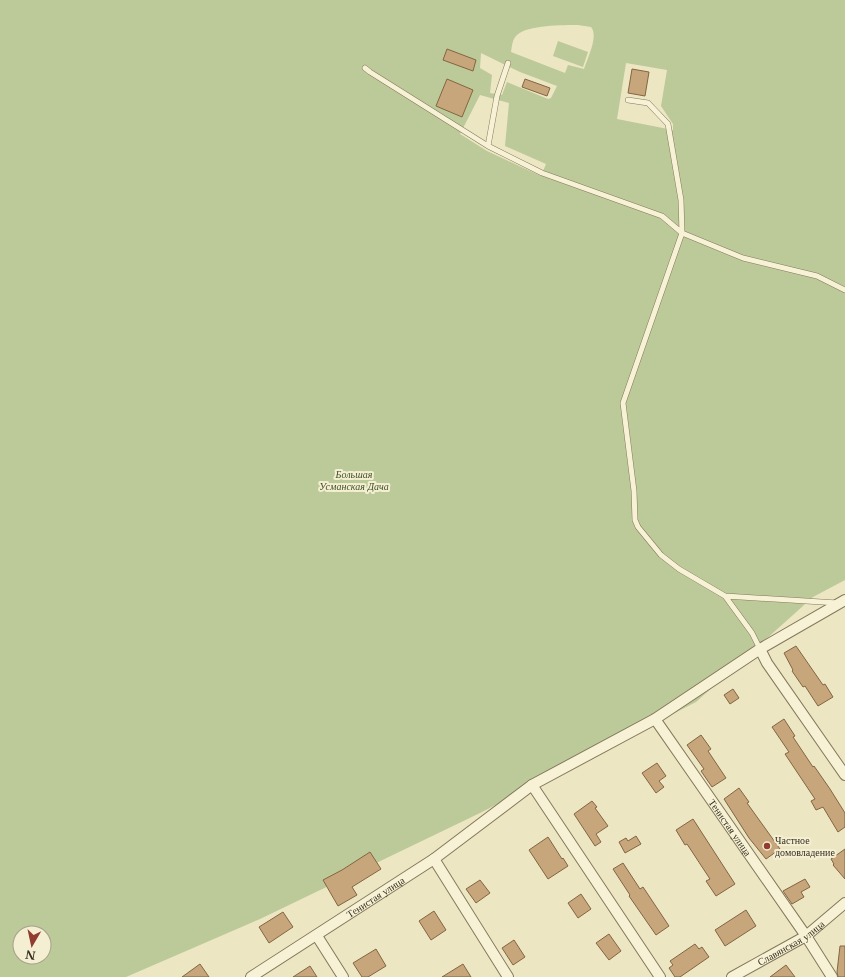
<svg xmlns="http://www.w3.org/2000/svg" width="845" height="977" font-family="'Libre Baskerville',serif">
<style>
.green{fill:#bcc998;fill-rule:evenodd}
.building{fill:#c8a67b;stroke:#836542}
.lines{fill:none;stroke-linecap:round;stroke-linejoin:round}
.lane-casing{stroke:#85785b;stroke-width:6}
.street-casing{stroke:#85785b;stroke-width:12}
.lane{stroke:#f7f2d6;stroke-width:5}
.street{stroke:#f7f2d6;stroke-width:10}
.poi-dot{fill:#913c2e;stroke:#f4efd2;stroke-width:1.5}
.labels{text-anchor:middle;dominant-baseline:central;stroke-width:4;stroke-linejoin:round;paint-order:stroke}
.park-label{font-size:10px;font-style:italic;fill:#405126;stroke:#f4efd2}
.street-label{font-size:10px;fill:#362d1e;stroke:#f4efd2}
.poi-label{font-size:10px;fill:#362d1e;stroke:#f4efd2;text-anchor:start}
</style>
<rect width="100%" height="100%" fill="#ece6c3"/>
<path class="green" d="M0,0H845V580L813,597L696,702L480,813L260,919L126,977H0ZM578,25L591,27C599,36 587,59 584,69L568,65L565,73L511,52C512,47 512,39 517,35C527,25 564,25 578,25ZM481,53L520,72L557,86L551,98L548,99L507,82L502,95L490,93L492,75L480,68ZM626,63L667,70L661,106L673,124V130L617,119ZM480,95L509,103L505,146L546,164L541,176L487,151L460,134ZM20,933H44V957H20Z
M558,41L588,52L583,67L553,56Z"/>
<path class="building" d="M447,49L476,60L473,71L443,60Z
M632,69L649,72L645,96L628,93Z
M447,79L473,90L462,117L436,106Z
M525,79L550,88L547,96L522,87Z
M796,646L823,685L825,684L833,697L818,706L805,686L803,687L792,671L793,670L784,653Z
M733,689L739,698L730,704L724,695Z
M784,719L795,736L793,737L813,767L814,766L830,789L845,813V827L838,832L823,807L816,810L811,801L815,799L785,754L789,752L772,727Z
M701,735L711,749L708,751L726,778L712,787L701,771L704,769L687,745Z
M657,763L666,776L659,781L664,787L656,793L642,773Z
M739,788L749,802L747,803L780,849L766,859L749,838L724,799Z
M592,801L597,807L595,808L608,826L596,834L601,842L595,846L574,814Z
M693,819L735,884L716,896L706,881L710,879L687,844L685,845L676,830Z
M636,836L641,844L625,853L619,842L626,838L628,841Z
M548,837L562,859L563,858L568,866L548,879L529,850Z
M845,849V879L833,865L834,864L831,859Z
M370,852L381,869L352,887L357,895L338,906L323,880L342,870Z
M623,863L640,889L643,887L669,926L656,935L629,896L630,895L613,869Z
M805,879L810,887L801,892L804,897L792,904L783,891Z
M480,880L490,893L476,903L466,889Z
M581,894L591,909L578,918L568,903Z
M746,910L756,926L725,946L715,930Z
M434,911L446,930L431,940L419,921Z
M283,912L293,927L269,943L259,927Z
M609,934L621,951L609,960L596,943Z
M514,940L525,957L513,965L502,948Z
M695,944L699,949L702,947L709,957L680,977H675L669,968L673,965L670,961Z
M840,946H845V977H838L837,972Z
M376,949L386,966L368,977H362L353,963Z
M200,964L209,977H182Z
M463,964L471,977H442Z
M786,965L795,977H770Z
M310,966L317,977H293Z"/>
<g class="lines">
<defs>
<path id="lane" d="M508,63L497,96L488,146L542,173L662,216L682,233L743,258L817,276L845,290
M365,68L370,72L488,146
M628,100L648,103L668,124L681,200L682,233L623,403L634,491L635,520L638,527L661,555L679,569L725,596
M760,649L752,633L725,596L838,603"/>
<g id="street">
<path d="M760,649L767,663L845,775"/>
<path id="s1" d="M655,719L806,936L832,977"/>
<path d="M532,785L660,977"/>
<path d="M434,859L508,977"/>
<path d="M317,936L343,977"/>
<path id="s2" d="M251,977L434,859L532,785L655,719L760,649L845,600"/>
<path id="s3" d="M732,977L806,936L845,903"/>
</g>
</defs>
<use href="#lane" class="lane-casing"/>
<use href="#street" class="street-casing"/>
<use href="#lane" class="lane"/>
<use href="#street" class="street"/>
</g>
<circle class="poi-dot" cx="767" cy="846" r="4"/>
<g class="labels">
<g class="park-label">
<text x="354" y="474">Большая<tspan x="354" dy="12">Усманская Дача</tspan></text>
</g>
<g class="street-label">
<text stroke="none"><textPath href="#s1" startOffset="132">Тенистая улица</textPath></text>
<text stroke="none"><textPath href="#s2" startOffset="148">Тенистая улица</textPath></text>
<text stroke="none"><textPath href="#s3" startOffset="68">Славянская улица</textPath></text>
</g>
<g class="poi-label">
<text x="775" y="840">Частное<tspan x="775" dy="12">домовладение</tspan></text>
</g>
</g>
<g transform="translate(32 945) rotate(189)"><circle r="19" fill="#f4efd2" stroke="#a8a18a"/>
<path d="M0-3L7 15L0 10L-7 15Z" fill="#913c2e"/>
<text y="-6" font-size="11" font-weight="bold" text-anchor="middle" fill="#362d1e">N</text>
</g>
</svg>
